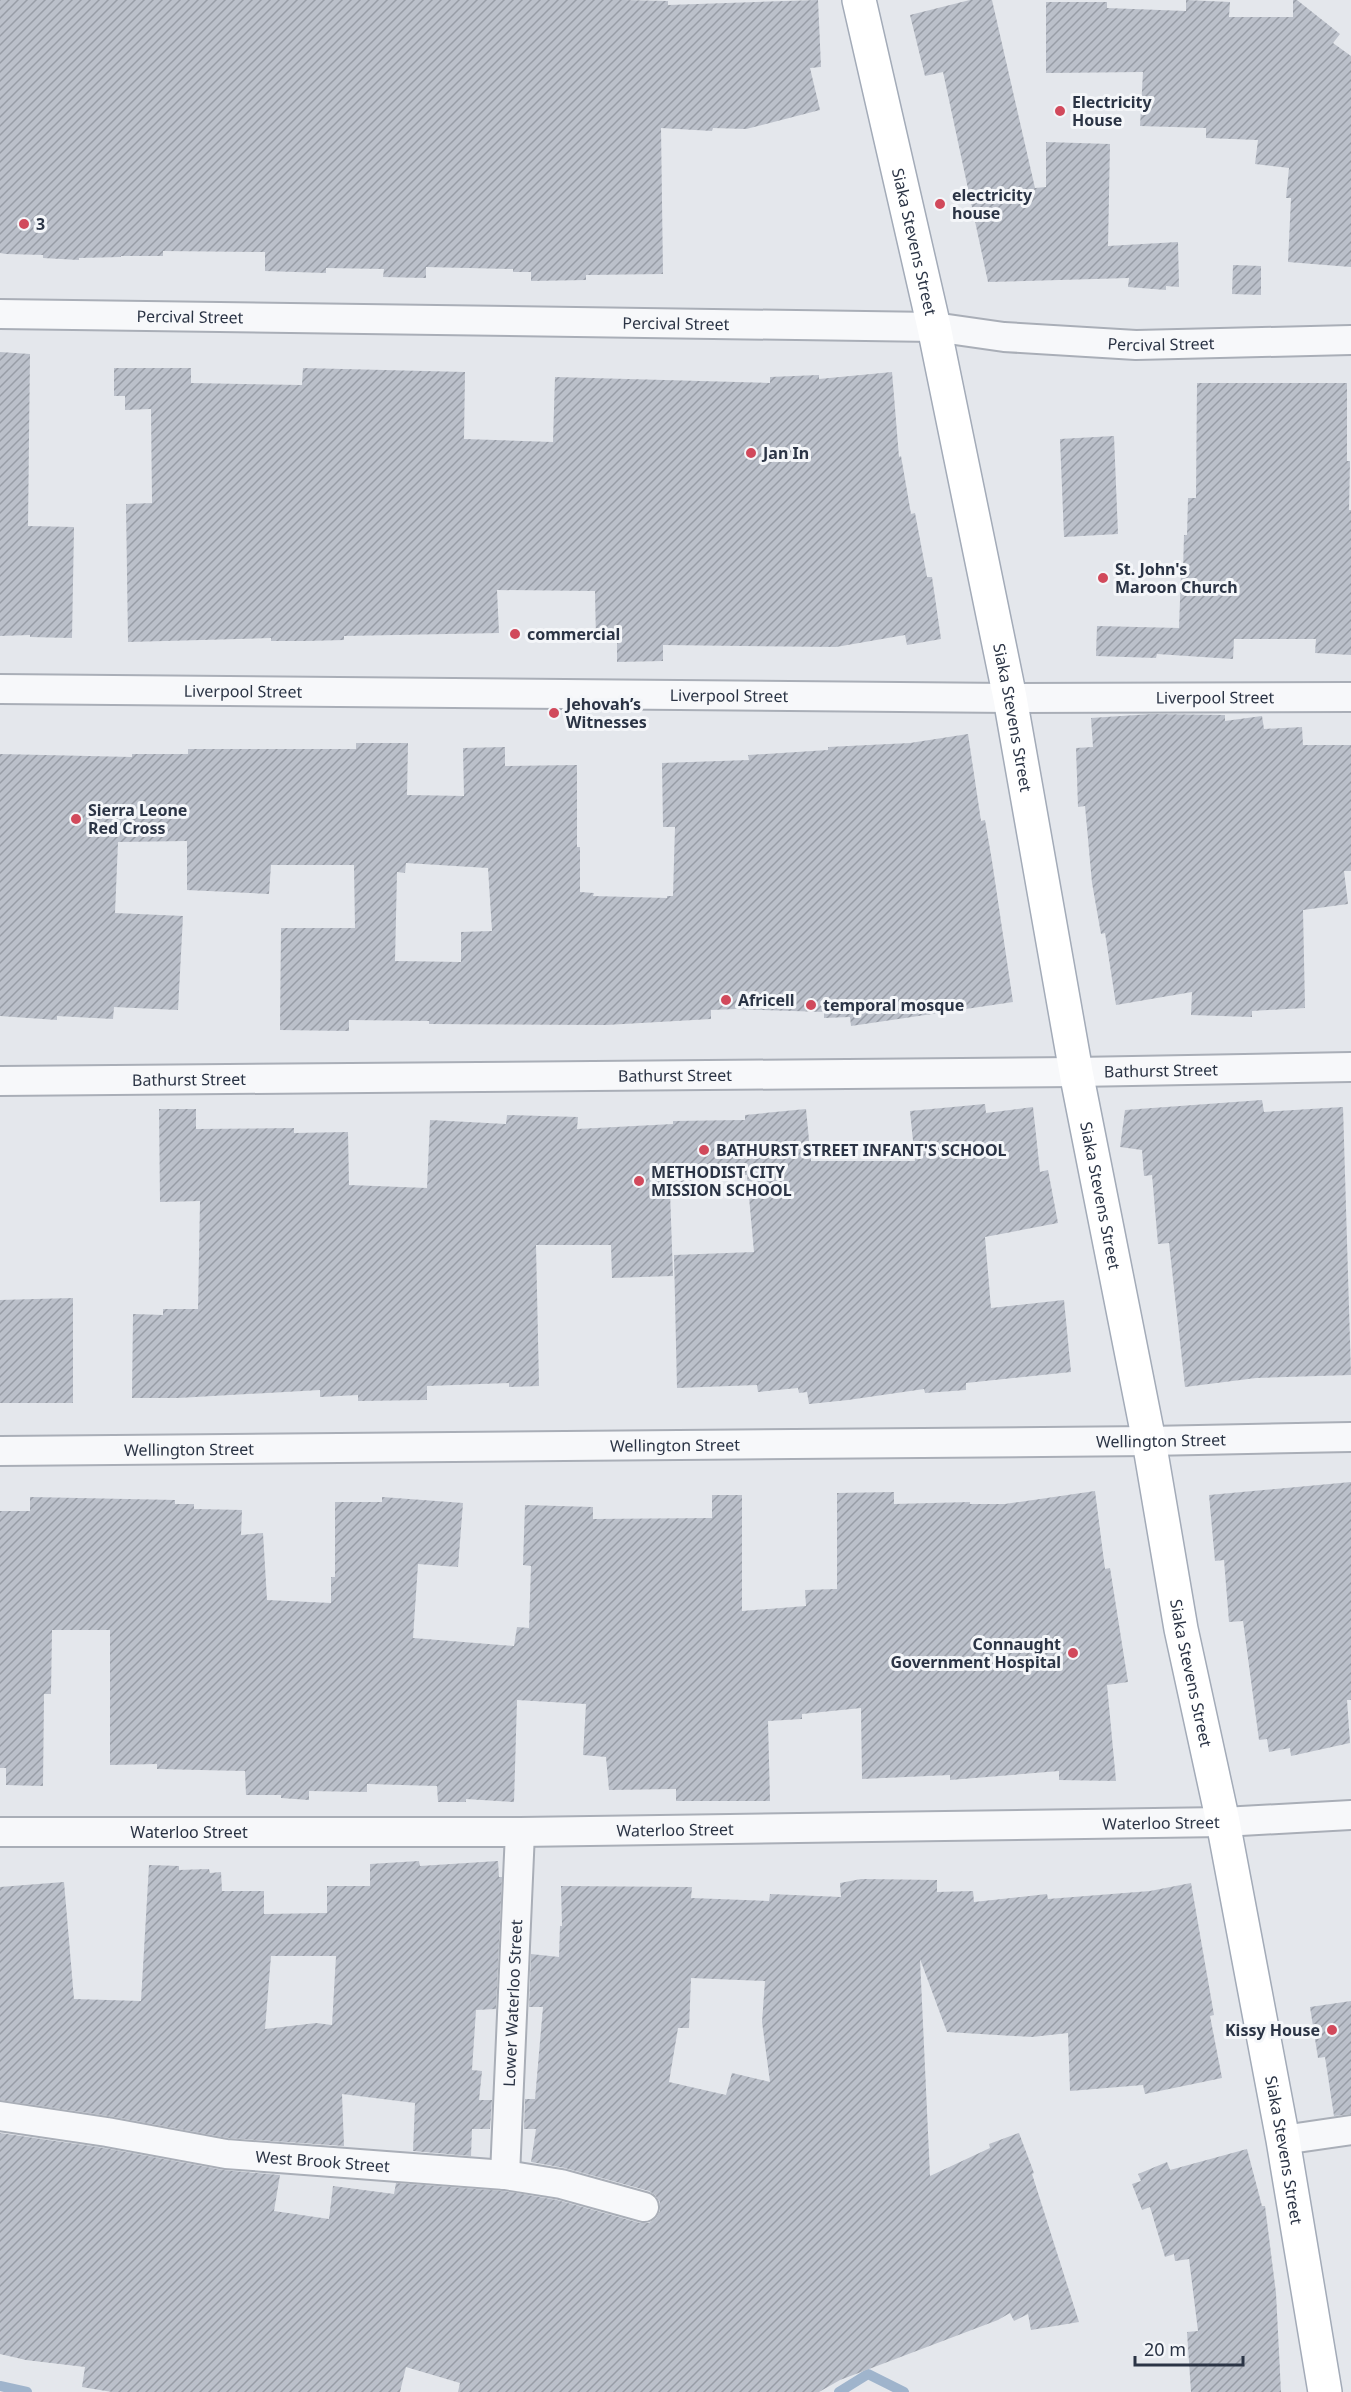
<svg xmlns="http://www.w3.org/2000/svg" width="1351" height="2392" font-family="'Noto Sans',sans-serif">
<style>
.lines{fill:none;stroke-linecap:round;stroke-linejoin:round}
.stream{stroke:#9fb4cc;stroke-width:10}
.building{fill:url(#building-hatch);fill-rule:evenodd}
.minor-casing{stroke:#a9aeb7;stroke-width:32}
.primary-casing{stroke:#a3abb8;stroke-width:36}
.minor{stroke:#f7f8fa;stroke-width:28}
.primary{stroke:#fff;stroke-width:33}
.poi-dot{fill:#d1495b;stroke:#f4f6f9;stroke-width:2}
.labels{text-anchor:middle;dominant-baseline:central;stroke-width:6;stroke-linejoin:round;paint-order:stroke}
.poi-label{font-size:16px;font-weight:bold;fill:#2b3445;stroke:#f4f6f9;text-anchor:start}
.street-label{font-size:16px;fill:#2b3445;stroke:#f4f6f9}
</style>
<defs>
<pattern id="building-hatch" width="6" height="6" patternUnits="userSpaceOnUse" patternTransform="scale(1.5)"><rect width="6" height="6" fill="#bbc0ca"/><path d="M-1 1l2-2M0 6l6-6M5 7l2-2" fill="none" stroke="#989da6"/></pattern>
</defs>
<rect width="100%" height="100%" fill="#e4e7ec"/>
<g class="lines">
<path class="stream" d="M0,2386L27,2392
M839,2392L868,2374L904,2392"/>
</g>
<path class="building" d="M0,0H623L668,1V5L818,0L821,67L810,68L820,110L746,129L713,128L712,131L661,128L663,274L586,275V280L531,281V272H513V269L426,267V278L383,277L384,269L326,268V273L265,271V252L163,251V256H121V257L79,258V260L43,258V255L6,254L0,253Z
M970,0H992L1035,188L1046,187V142L1110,144L1108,246L1178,242L1179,287L1166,286V290L1128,287L1129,278L988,282L943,72L925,76L910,15Z
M1186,0L1230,2L1229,17H1293V0H1297L1340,34L1333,43L1351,56V267L1288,262L1291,198H1286L1289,168L1255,164L1258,140L1206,138V128L1140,126L1143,72L1046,73V2H1107V8L1186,11Z
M1233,265L1261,266V295L1232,294Z
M0,352L30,354L28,526L74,527L72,638L30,637V635L0,636Z
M114,368H191V383L302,385L303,368L465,372L464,439L553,442L555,377L770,383V377L819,375V379L892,372L899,457L901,456L911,514L915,513L927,577H932L941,639L907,645L905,635L836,647L663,645V661L617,662V640L596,641L595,591L497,590L499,633L344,636V640L306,641H271V638L128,642L126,504L152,503L151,409L125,410V396H114Z
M1197,383H1347V461H1350L1349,510H1351V655L1315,653L1316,639H1234L1233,659L1157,654L1156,658L1096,656L1097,626L1179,628L1181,572L1183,571L1184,535H1187L1188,498H1196Z
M1114,436L1118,534L1064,537L1060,439Z
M1152,714L1225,715V721L1262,716L1264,729L1302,727L1303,745H1351V871H1344L1348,904L1303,910L1305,1008L1252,1011V1017L1191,1015L1192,992L1116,1005L1105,933L1101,934L1092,883L1085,806L1078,807L1076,748L1093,747L1091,718Z
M968,734L981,821L985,820L992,861L1013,1002L851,1026L850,1017L824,1018V1012L736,1009L711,1010V1019L606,1025L429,1024V1021L349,1020V1031L280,1030L281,928H355L354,865H271L269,894L187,890V841L118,842L115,913L183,916L178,1010L114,1007L113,1019L57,1016V1020L0,1016V754L132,757V754H188V749H356V743H408L407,795L464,796L463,748L505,747V766L577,765V847H580V892L594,893L593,896L667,898V896H673L675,827H663L662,763L749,760L748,755L828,750V747L910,743ZM406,863L488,868L492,931L461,932V962L395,961L397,872L405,873Z
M1262,1100L1264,1112L1343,1107L1351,1375L1256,1378L1185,1387L1169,1243L1158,1244L1152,1175L1144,1176L1142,1150L1120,1147L1125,1110Z
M985,1104L986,1113L1033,1107L1040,1172L1048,1170L1058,1223L985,1237L991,1308L1064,1300L1071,1372L966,1383V1390L925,1393L924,1389L848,1400L809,1404L807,1392L799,1393L798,1388L758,1392L757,1385L677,1388L674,1255L754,1252L747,1175L692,1174V1192H670L673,1276L612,1278L611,1245H536L539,1386L509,1387V1383L427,1386V1400L358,1401V1395L320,1397V1390L178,1398H132L133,1314L163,1315V1309H198L200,1201L160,1202L159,1109H196V1129L294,1128V1133L348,1132L349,1185L427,1188L430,1120L506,1124L507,1115L578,1117L577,1129L673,1124V1121L745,1120V1115L806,1109L811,1161H915L910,1111Z
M73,1298V1403H0V1300Z
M1351,1482V1700H1347L1350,1743L1291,1756L1290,1748L1269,1752L1267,1739L1259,1740L1243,1621L1229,1622L1224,1560L1215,1561L1209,1495Z
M1095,1491L1105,1569L1110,1568L1128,1682L1107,1685L1116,1781L1059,1780V1771L950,1780V1775L862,1779L861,1708L802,1714V1719L768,1721L770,1801H676V1789L609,1790L606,1757L583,1755L586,1704L517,1700L514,1802L466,1799V1802H438L437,1786L367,1784V1792L309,1791V1800L281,1798V1795H246L245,1771L157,1769V1764L110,1765V1630H52L51,1694H44L43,1786L6,1785V1768H0V1511H30V1497L175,1500V1504H194V1509L242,1510L241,1535L263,1533L267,1600L331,1603V1577H335V1502H382V1497L463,1503L458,1567L418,1564L413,1638L514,1646L517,1627L529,1628L531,1566L523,1565L525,1505L593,1507V1519L712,1518V1495H742V1611L806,1606L805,1590L837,1589V1493L894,1492V1504L970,1502V1504H1005Z
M419,1861L420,1866L498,1861L499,1877H502L496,2009L476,2010L472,2070L482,2071L479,2100H492L490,2129H472L471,2156L413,2151L415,2103L342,2094L344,2146L228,2138L109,2116L0,2100V1887L64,1882L74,1999L141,2001L149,1865L179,1866V1870L209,1869L210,1873L221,1872L222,1891H264V1914L327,1913V1886H370V1864ZM271,1956H336L332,2025L316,2023L265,2029Z
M861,1879L937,1880V1892L973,1891L974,1902L1047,1894L1048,1899L1150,1891L1191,1883L1214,2015L1210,2016L1222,2078L1145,2094L1143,2085L1070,2091L1068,2033L1032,2037L947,2032L920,1959L930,2176L990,2148L989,2144L1019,2133L1034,2173L1032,2174L1079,2322L1031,2330L1028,2314L1014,2321L1010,2313L998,2320L840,2380L819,2392H458L460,2383L406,2367L400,2392H112L82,2387L85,2367L26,2360L0,2354V2133L104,2148L223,2170L280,2175L274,2211L329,2219L333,2186L394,2194L396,2183L503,2191L557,2200L640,2223H649L656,2218L660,2211V2202L655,2195L649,2191L565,2168L531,2162L536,2129H524L525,2099H535L543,2007H529L531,1954L559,1957L560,1926H562L561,1886L692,1887L691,1898L769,1901L770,1894L841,1897L840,1883ZM691,1978L765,1981L762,2022L770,2082L732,2073L726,2095L669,2082L678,2028H689Z
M1351,2001V2114L1334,2116L1325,2057L1318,2058L1310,2007Z
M1247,2149L1262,2206H1265L1276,2293L1281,2392H1191L1187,2332L1198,2331L1189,2259L1175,2261L1174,2254L1165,2257L1150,2207L1142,2210L1132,2184L1141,2181L1138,2174L1167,2162L1170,2170Z"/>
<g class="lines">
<defs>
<g id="minor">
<path id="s1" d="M0,314L934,327L1004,337L1136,345L1351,340"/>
<path id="s2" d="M0,689L1010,698L1351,697"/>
<path id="s3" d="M0,1081L1076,1072L1351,1067"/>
<path id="s4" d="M0,1451L1149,1441L1351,1437"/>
<path id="s5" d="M0,1832H520L1223,1822L1351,1815"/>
<path id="s6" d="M0,2116L107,2132L226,2154L505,2175L561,2184L644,2207"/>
<path d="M1283,2140L1351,2130"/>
<path id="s7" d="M505,2175L520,1832"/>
</g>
<g id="primary">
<path id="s8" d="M859,0L934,327L1010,698L1076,1072L1149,1441L1181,1629L1223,1822L1283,2140L1325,2392"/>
</g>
</defs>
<use href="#minor" class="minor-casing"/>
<use href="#primary" class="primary-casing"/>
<use href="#minor" class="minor"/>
<use href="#primary" class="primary"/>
</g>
<g class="poi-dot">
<circle cx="1060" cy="111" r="6"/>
<circle cx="940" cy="204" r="6"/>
<circle cx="24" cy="224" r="6"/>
<circle cx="751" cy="453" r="6"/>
<circle cx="1103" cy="578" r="6"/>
<circle cx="515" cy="634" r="6"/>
<circle cx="554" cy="713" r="6"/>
<circle cx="76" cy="819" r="6"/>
<circle cx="726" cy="1000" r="6"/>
<circle cx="811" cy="1005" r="6"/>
<circle cx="704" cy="1150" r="6"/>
<circle cx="639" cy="1181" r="6"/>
<circle cx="1073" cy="1653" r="6"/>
<circle cx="1332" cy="2030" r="6"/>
</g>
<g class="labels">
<g class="poi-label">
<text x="1072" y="102">Electricity<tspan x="1072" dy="18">House</tspan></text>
<text x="952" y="195">electricity<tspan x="952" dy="18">house</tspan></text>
<text x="36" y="224">3</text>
<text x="763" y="453">Jan In</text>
<text x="1115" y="569">St. John's<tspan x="1115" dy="18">Maroon Church</tspan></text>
<text x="527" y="634">commercial</text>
<text x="566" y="704">Jehovah’s<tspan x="566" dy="18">Witnesses</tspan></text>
<text x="88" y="810">Sierra Leone<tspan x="88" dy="18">Red Cross</tspan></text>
<text x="738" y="1000">Africell</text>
<text x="823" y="1005">temporal mosque</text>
<text x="716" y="1150">BATHURST STREET INFANT'S SCHOOL</text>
<text x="651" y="1172">METHODIST CITY<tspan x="651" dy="18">MISSION SCHOOL</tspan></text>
<text x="1061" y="1644" text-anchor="end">Connaught<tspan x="1061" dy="18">Government Hospital</tspan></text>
<text x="1320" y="2030" text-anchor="end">Kissy House</text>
</g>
<g class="street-label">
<text stroke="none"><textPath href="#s8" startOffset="248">Siaka Stevens Street</textPath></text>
<text stroke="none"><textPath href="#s1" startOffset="190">Percival Street</textPath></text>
<text stroke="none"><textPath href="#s1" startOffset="676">Percival Street</textPath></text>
<text stroke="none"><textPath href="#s1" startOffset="1162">Percival Street</textPath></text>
<text stroke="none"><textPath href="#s2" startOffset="243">Liverpool Street</textPath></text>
<text stroke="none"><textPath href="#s2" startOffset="729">Liverpool Street</textPath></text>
<text stroke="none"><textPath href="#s2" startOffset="1215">Liverpool Street</textPath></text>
<text stroke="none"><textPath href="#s8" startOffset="734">Siaka Stevens Street</textPath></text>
<text stroke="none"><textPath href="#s3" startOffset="1161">Bathurst Street</textPath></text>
<text stroke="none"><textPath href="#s3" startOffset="675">Bathurst Street</textPath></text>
<text stroke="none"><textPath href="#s3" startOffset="189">Bathurst Street</textPath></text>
<text stroke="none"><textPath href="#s8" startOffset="1220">Siaka Stevens Street</textPath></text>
<text stroke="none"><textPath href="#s4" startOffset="1161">Wellington Street</textPath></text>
<text stroke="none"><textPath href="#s4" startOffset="675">Wellington Street</textPath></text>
<text stroke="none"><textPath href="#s4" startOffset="189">Wellington Street</textPath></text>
<text stroke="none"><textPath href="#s8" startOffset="1706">Siaka Stevens Street</textPath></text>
<text stroke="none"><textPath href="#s5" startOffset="1161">Waterloo Street</textPath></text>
<text stroke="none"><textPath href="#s5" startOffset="675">Waterloo Street</textPath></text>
<text stroke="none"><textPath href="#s5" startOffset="189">Waterloo Street</textPath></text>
<text stroke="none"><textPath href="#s7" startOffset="172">Lower Waterloo Street</textPath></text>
<text stroke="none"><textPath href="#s8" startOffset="2192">Siaka Stevens Street</textPath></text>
<text stroke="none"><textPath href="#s6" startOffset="326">West Brook Street</textPath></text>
</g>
</g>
<path d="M1135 2356v9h108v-9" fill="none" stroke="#2b3445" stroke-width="3"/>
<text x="1144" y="2356" font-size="18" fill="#2b3445" stroke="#f4f6f9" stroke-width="4.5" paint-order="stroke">20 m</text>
</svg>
